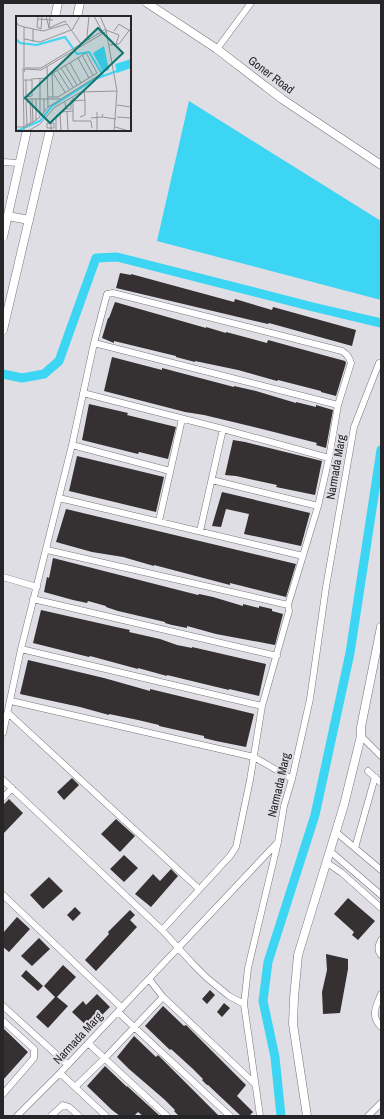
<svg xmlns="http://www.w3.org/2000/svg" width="384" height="1119" font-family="'Archivo Narrow',sans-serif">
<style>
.water{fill:#3cd5f3}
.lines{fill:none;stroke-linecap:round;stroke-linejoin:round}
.canal{stroke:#3cd5f3;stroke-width:9}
.building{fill:#353032}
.minor-casing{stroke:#75757b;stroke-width:7}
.tertiary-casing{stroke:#75757b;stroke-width:9}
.minor{stroke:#fff;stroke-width:6}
.tertiary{stroke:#fff;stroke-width:8}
.labels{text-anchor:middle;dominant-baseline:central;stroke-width:4;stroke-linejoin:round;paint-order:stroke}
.street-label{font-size:12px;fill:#262628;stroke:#dedee4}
.inset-river{fill:none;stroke:#3cd5f3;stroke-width:2}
.inset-road{fill:none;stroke:#949499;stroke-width:1}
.view{fill:#0f766e;fill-opacity:0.15;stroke:#0f766e;stroke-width:2}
.inset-edge{fill:none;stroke:#262628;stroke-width:2}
</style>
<rect width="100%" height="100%" fill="#dedee4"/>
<path class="water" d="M189,101L381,221V300L157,241Z"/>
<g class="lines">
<path class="canal" d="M3,374L22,378L44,374L59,361L96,258L117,257L313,307L381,323
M281,1116L275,1057L263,1001L268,962L315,815L350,653L381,450"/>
</g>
<path class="building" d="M120,273L131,275V274L234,302L235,299L272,310L273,307L356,330L352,346L269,323L268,324L116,288Z
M115,302L206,328V327L226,333V332L267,343L268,340L345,361L346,363L336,396L321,392V391L278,380L277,381L238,370L195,361V362L176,357V356L114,341V343L102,338L108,318H109Z
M112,357L162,370V368L234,387V386L256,391L296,403V402L316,407V405L333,410L326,448L316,445L317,443L266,430L204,415L185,412L104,391Z
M89,404L128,413L127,415L176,427L168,459L139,452L138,454L82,440Z
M233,440L245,442L322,461L315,495L276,487L277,485L236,476L225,475Z
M77,456L164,477L156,512L69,491Z
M222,492L310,513L301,546L244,534L249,514L226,509L221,527L212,526Z
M66,509L296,564L286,597L230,583V585L154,565V566L123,557L92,552L56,542Z
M53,558L198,595L199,594L213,597L243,606V604L259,608V606L272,609V611L283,614L275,645L216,634L187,626V628L172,625L165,623V622L118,611L106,607V606L88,601L87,603L73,600L44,592L47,577L49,578Z
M41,610L116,627L130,630L129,632L160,639L177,645L192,648V647L266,664L259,696L229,689V690L167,675V676L138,668V669L90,656L89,657L33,643Z
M28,660L104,678L150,691V689L254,714L246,747L216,741L204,738V736L159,726V725L138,720L109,714V715L80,707L20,694Z
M72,778L79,785L64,800L57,792Z
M9,799L23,813L3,834V805Z
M116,819L135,836L120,852L101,834Z
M124,855L138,868L124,882L110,869Z
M171,869L178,876L151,907L135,894L153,874L160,881Z
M49,877L63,891L43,909L30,895Z
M348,898L375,921L358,940L352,935L354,932L334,914Z
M75,907L81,913L73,921L67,915Z
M130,910L135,915L130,920L137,927L96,971L85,960L109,934L108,932Z
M17,917L30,929L9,952L3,947V933Z
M39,938L50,949L32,966L21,956Z
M326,954L348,959V969L340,1013L323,1014L322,992L327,970Z
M63,965L76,977L57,997L68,1006L48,1028L36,1017L55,997L44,986Z
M26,970L43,986L38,991L21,976Z
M210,990L215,995L207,1004L202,999Z
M97,994L110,1007L89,1028L72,1012L83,1001L86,1005Z
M224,1003L230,1008L222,1017L217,1012Z
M163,1006L184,1026L186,1025L246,1085L237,1096L253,1112L249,1116H241L208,1085H207L202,1080L203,1079L193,1069L171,1049L170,1050L145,1026Z
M3,1028L28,1052L3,1080Z
M134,1036L156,1057L158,1055L219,1116H179L174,1111L175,1110L165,1100L129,1069L117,1057Z
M105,1066L127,1087V1086L160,1116H143L138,1112L134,1116H120L112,1110L87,1086Z"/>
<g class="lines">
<defs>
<path id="minor" d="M217,49L251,3
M3,162L18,163
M94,343L338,405
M83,393L223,429L329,458
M72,445L170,471
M212,480L318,506
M59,498L303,556
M159,521L182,419
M200,531L223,429
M47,550L288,605
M3,577L37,587
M33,599L277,656
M21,649L262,706
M11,701L254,757L292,779
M8,713L199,889
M3,733L21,649L72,445L94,343L107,294L113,293L342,351C348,355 349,357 351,363L338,405L329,458L318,506L288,605L289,611L262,706L250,780L236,847L230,856L162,930
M361,736L381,756
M368,771L381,783
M3,780L162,930L192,963L207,978L229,996L244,1004
M3,798L12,788
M336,832L381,870
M355,848L375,777
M330,851L381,895
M326,862L342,873L381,908
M3,895L122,1008
M381,940C378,946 377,950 381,955
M149,979L163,997L255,1084
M381,994C376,1007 370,1015 381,1027
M3,1006L68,1065
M118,1012L230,1116
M3,1021L34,1049V1058L3,1094
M88,1043L167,1116
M60,1073L106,1116
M75,1087L105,1058L163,997
M17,1116L60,1073L278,842L284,806L292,779L310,699L326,587L354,427L379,363
M51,1116L63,1105L69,1107L79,1116
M260,1116L244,1004L248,968L278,842
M368,1116L381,1103"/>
<path id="tertiary" d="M147,3L217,49L282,99L381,165
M55,17L58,3
M77,17L80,3
M8,216L29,220
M3,237L27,130
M3,330L50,130
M307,1116L293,1024L294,998L298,955L344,805L361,736V727L381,627"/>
</defs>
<use href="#minor" class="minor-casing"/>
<use href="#tertiary" class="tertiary-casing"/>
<use href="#minor" class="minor"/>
<use href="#tertiary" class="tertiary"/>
</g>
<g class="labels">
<g class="street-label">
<text transform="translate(271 75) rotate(37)">Goner Road</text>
<text transform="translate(336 467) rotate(-80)">Narmada Marg</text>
<text transform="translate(279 785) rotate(-77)">Narmada Marg</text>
<text transform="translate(78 1038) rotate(-47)">Narmada Marg</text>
</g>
</g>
<g transform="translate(16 16)">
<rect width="115" height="115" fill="#dedee4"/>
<path d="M88,30L93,54L87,56L77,37ZM115,43V52L101,57L99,48Z" fill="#3cd5f3"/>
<path class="inset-river" d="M0,23L4,27L21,29L49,21L61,38L73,36L88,61M1,115L24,105L36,90L79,63L101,55"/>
<path class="inset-road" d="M22,0L21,11L25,13L26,0M30,0L33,12L49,5L50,7M78,0L86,15M84,0L90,14L101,75L98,115M22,3L37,4M0,5L2,9L8,11V51M51,8L65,28M8,11L27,15L51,8M33,12L34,0M56,14L64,0M90,14L103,19L100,28M98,15L103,8L114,15M8,23L24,26L55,14M73,23L71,20L73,0M17,26V13M93,29L103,28L115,12M66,39L77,59M62,42L73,62M54,47L65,67M49,49L61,69M31,51L32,91M45,52L57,71M41,54L53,73M8,56L9,53L25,54L91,15M36,57L37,81M37,57L49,76M32,60L70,37L81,57L42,81H32M15,63L32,62M24,63V83M8,64H16V80L8,81M10,64V81M57,82V105H75L76,112M8,83H45L83,59M16,83L17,107M20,83V105M57,85L69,84L68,75M49,86L50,93H55V84M101,89L115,91M51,95L52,115M28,96V83M81,96V114M44,98L45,115M25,100L32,91L44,84M64,101L69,99V84M86,101L100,103M101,101L115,102M75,102L86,101L87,98M35,107H31V112H38V107H35V115M9,109H11L14,107L15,106L14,85L10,86L11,109M0,111H10L24,101V83M99,111L113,115M8,115L7,52H25L90,13M12,115L24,108L39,91L65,76L101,75M40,115V100L45,96L57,95"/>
<path class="view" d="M82,12L107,37L34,107L9,82Z"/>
<rect width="115" height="115" class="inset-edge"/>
</g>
<rect width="384" height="1119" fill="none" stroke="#262628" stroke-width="8"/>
</svg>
